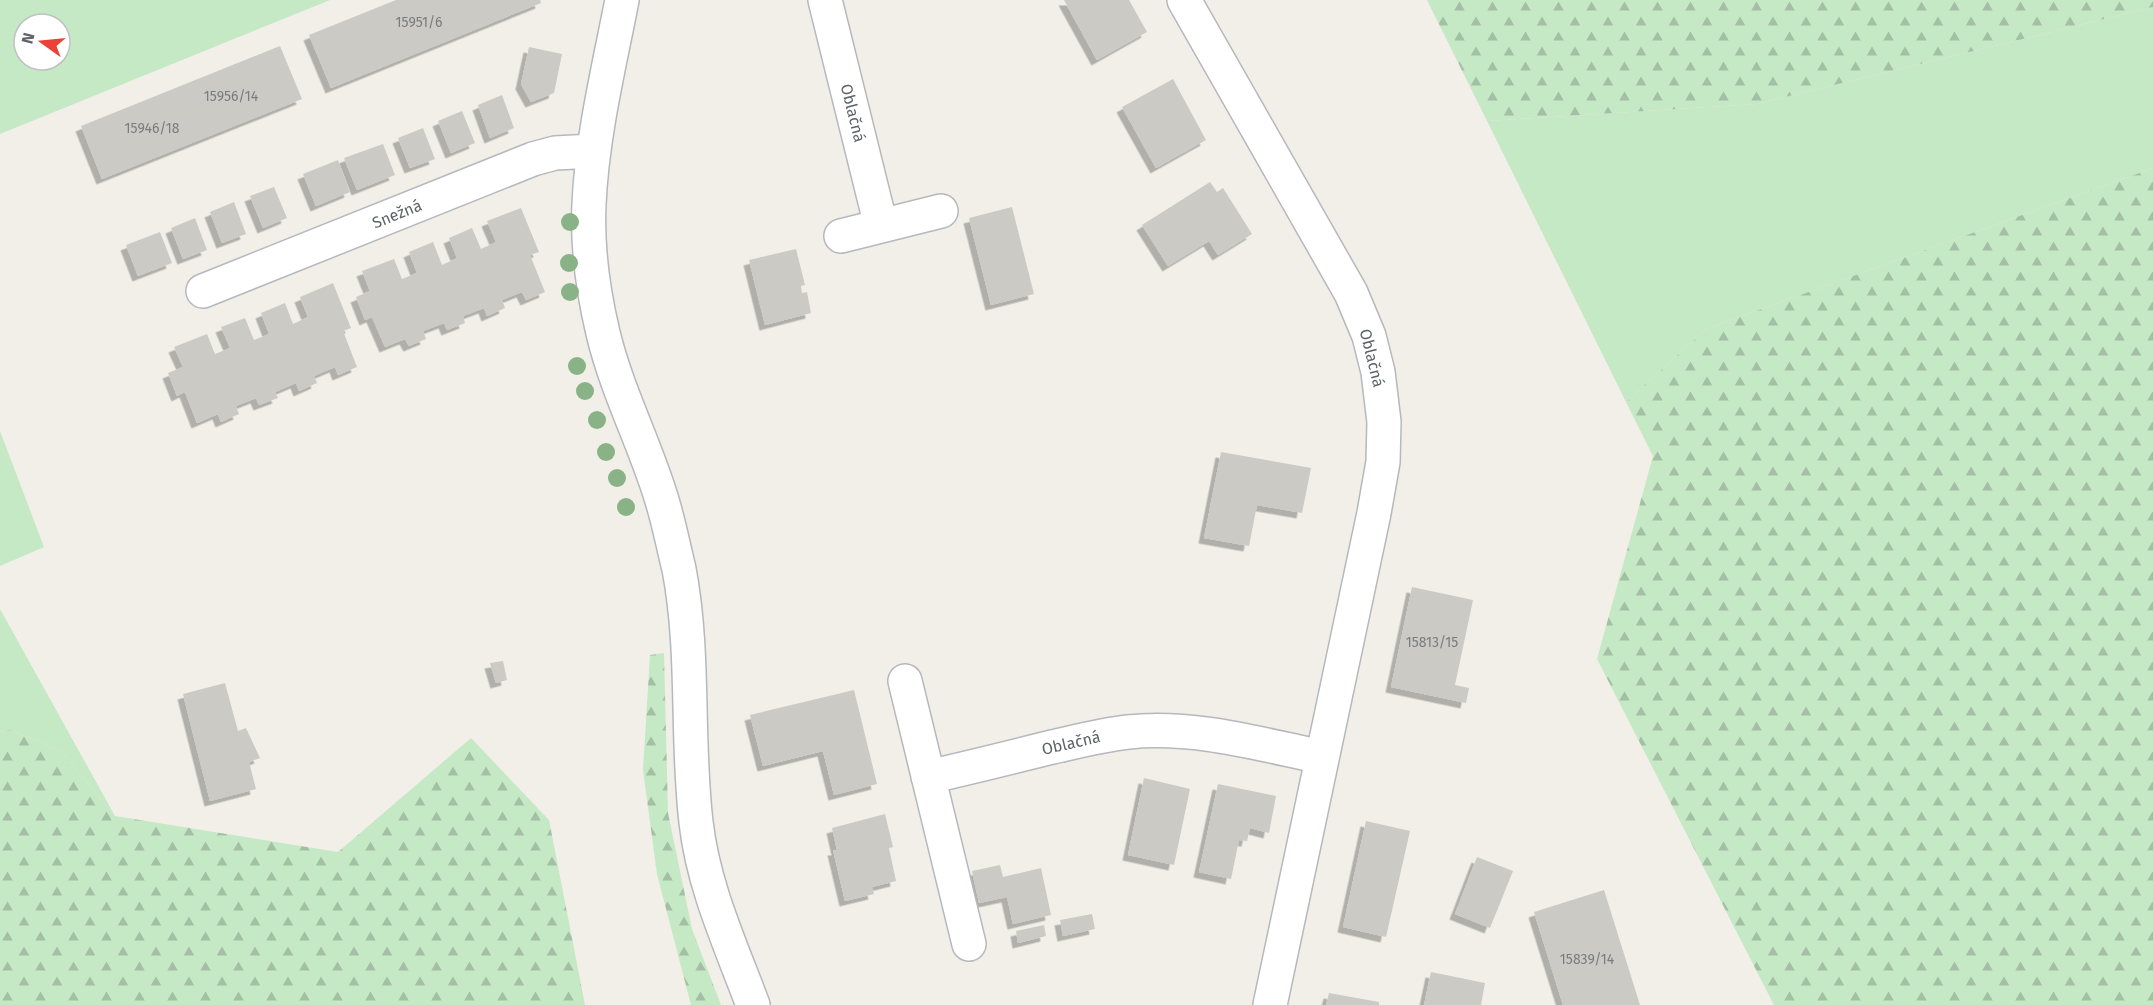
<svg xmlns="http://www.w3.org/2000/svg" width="2153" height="1005" font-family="'Fira Sans',sans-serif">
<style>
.green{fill:#c5e8c5;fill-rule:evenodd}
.forest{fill:url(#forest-firs)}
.building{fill:#cccac5;filter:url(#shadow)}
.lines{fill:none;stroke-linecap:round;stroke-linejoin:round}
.street-casing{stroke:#b5b8bc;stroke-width:36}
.street{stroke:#fff;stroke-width:33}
.tree{fill:#89b387}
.labels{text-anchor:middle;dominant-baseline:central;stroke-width:4.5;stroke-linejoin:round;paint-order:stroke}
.number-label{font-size:14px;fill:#7a7d7f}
.street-label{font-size:16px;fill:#5f6368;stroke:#fff}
</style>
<defs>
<pattern id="forest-firs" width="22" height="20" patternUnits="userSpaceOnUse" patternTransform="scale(1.5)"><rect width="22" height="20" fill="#c5e8c5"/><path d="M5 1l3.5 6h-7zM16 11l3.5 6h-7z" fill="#a3c0a4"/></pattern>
<filter id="shadow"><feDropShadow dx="-5.5" dy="5.5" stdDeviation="0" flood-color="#0004"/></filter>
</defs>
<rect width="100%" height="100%" fill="#f1efe8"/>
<path class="green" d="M0,0H330L0,134ZM24,24H60V60H24Z
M2153,7V168L1706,329L1626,402L1487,121L1757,104Z
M0,431L44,547L0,566Z
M0,609L115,816L61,751L10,730L0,732Z"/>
<path class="forest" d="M1427,0H2153V7L1757,104L1487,121Z
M2153,168V1005H1774L1597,659L1653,456L1626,402L1706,329Z
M664,653L668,813L692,929L721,1005H691L657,874L643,770L650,655Z
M10,730L61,751L115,816L338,852L471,738L549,820L585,1005H0V732Z"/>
<path class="building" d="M396,0H540L541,3L331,88L309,35Z
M1064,0H1129L1147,32L1097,60Z
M280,46L302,99L102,179L81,126Z
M529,47L562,54L554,93L531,102L521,84Z
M1173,79L1206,140L1156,168L1122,107Z
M502,95L514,128L490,138L478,105Z
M462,111L475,143L451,153L438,121Z
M423,128L435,159L410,168L398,138Z
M383,144L395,175L357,190L344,158Z
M338,160L350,192L316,206L303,174Z
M1210,182L1217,192L1223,188L1252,234L1218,255L1209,241L1168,266L1142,225Z
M274,187L287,218L263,228L250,196Z
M234,202L246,234L222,243L210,212Z
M1012,207L1034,294L991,305L969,218Z
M521,208L539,252L530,255L545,292L526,300L522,292L502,300L505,308L487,316L484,308L463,316L465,323L447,330L444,323L423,331L426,339L409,346L405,339L385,347L372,317L365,320L356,297L370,291L362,271L394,259L402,279L417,273L409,252L433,242L442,265L457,258L449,238L472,228L481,249L496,242L487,221Z
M195,218L207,250L183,259L171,228Z
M160,232L172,263L138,276L126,245Z
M796,249L805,285L801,286L802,293L807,292L811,313L765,325L749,260Z
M333,283L351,328L343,331L357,367L338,375L335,367L314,376L317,383L299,391L296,383L275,392L278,398L259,405L256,398L236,406L239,414L221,422L218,414L197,423L185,392L177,396L168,373L183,367L174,347L207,334L215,354L230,348L221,327L245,318L254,340L269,334L261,313L285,303L293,324L308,317L300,297Z
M1221,452L1311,468L1302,513L1257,505L1249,546L1204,538Z
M1412,587L1473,600L1455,685L1469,688L1466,703L1391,687Z
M503,661L507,680L496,683L490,663Z
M225,683L238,731L246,728L260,758L249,762L256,789L210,801L183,694Z
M854,690L877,784L834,795L823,751L763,766L750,715Z
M1144,778L1190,789L1174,865L1128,855Z
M1218,784L1276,796L1269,833L1250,828L1247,841L1239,840L1231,879L1199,872Z
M885,814L893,847L889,848L896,881L872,887L874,894L845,901L833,850H837L832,828Z
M1366,821L1410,831L1386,937L1343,927Z
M1477,857L1513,871L1490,928L1455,914Z
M1000,865L1003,877L1041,868L1051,915L1013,924L1007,897L979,903L972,871Z
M1604,890L1640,1005H1563L1534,912Z
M1092,914L1095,929L1063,936L1060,920Z
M1044,925L1046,936L1018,943L1016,931Z
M1431,972L1485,983L1481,1005H1424Z
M1329,993L1379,1002V1005H1326Z"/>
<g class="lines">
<defs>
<path id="street" d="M622,0C609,67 592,136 589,204C587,247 593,291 603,333C616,388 643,440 660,494C668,518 673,545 679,569C695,653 686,738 696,822C703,886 731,946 753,1005
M825,0L881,226
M1184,0L1351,293L1369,336L1378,372L1384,422L1383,462L1374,513L1270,1005
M841,236L941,211
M203,291L533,159L555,153L593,151
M905,681L969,944
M928,777C968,768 1008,758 1048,748C1075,742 1101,735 1128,732C1193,725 1259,744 1322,757"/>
</defs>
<use href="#street" class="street-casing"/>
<use href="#street" class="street"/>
</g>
<g class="tree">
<circle cx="570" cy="222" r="9"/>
<circle cx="569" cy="263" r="9"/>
<circle cx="570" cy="292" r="9"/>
<circle cx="577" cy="366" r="9"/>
<circle cx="585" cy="391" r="9"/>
<circle cx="597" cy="420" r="9"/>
<circle cx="606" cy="452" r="9"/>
<circle cx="617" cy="478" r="9"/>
<circle cx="626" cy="507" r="9"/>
</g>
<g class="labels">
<g class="number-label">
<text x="419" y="22">15951/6</text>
<text x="231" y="96">15956/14</text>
<text x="152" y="128">15946/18</text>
<text x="1432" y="642">15813/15</text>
<text x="1587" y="959">15839/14</text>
</g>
<g class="street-label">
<text transform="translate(853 113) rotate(76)">Oblačná</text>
<text transform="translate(397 214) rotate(-22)">Snežná</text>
<text transform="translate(1372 358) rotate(76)">Oblačná</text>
<text transform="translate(1071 743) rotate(-13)">Oblačná</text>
</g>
</g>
<g transform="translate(42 42) rotate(285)"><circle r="28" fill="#ffffff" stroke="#bfc1c3" stroke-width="1.5"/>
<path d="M0-4.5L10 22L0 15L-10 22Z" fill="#ea4335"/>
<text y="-9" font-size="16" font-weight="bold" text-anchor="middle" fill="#5f6368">N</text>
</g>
</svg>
